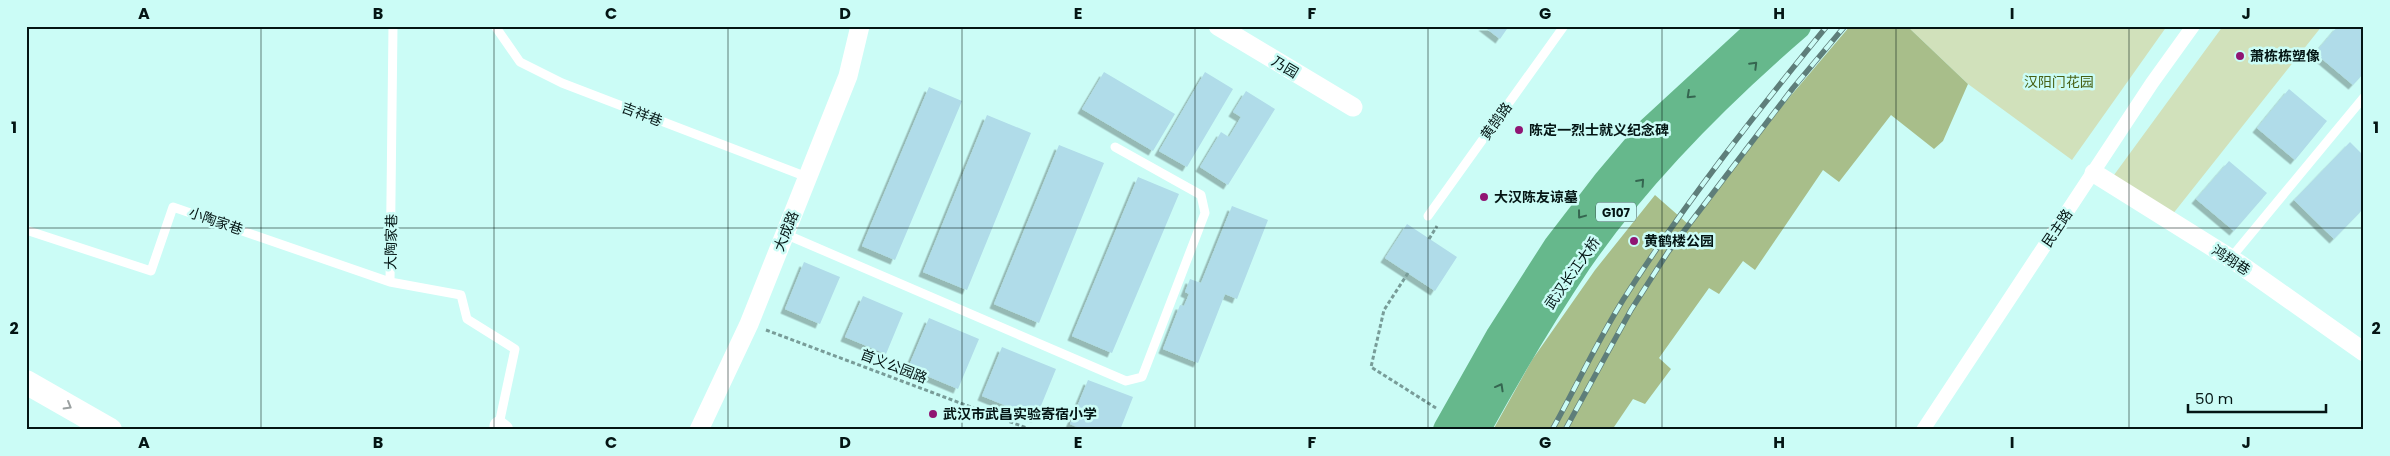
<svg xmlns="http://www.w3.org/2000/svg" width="2390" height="456" font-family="Poppins,'Noto Sans SC',sans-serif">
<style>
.green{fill:#d1e1bb}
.forest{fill:#a8be8a}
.building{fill:#b0dce9;filter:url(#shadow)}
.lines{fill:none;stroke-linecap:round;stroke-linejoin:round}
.path{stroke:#789c98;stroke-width:3;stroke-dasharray:4 2.5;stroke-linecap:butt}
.service{stroke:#fff;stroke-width:9}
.pedestrian{stroke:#fff;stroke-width:14}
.minor{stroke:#fff;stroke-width:19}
.tertiary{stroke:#fff;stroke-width:24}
.trunk{stroke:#66b88c;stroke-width:28}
.rail-casing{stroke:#5e7e7a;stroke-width:5.5}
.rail{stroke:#cbfcf6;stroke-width:4;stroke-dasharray:11;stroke-linecap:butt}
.oneway{stroke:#356650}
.oneway2{stroke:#9ba1a1}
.grid{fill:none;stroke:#041514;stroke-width:1;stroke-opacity:0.55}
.poi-dot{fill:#901573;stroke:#cbfcf6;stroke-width:2}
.labels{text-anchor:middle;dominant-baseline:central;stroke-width:5;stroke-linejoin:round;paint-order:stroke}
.shield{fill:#cbfcf6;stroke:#405a58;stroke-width:1}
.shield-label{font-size:12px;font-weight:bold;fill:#041514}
.poi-label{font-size:14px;font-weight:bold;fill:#041514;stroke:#cbfcf6;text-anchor:start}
.street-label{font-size:14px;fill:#041514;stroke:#cbfcf6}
.park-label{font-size:14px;fill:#476014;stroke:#cbfcf6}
.neatline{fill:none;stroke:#041514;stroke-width:2}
.grid-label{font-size:16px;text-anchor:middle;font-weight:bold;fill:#041514}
</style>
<defs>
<filter id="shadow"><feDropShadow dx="-4.5" dy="4.5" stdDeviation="0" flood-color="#0004"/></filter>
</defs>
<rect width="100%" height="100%" fill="#cbfcf6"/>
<path class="green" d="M1907,26H2167L2072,160L1968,84Z
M2223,26H2322L2172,215L2114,175Z"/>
<path class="forest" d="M1850,26H1907L1968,84L1943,141L1934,149L1891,115L1839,182L1823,170L1755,270L1743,261L1719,294L1709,288L1659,358L1671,369L1645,404L1633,399L1612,430H1493L1532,360L1595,270L1655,195L1688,224L1760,132Z"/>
<path class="building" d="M1483,26H1509L1500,39Z
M2338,26L2364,28V73L2353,85L2315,53Z
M1104,72L1175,114L1153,151L1082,109Z
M1205,72L1233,89L1187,167L1159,151Z
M929,87L962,101L895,260L862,246Z
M2289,89L2327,121L2295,160L2257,128Z
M1246,91L1275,109L1228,185L1200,167L1221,132L1229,137L1241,117L1233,112Z
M987,115L1031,133L967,290L923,272Z
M2350,142L2364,156V208L2334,239L2294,200Z
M1059,145L1104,163L1039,323L994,304Z
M2229,161L2267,193L2234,231L2196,199Z
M1138,177L1179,194L1112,353L1072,336Z
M1232,206L1268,220L1237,299L1225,294L1198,363L1163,349L1180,305L1184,306L1189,294L1185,292L1190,279L1201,283Z
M1407,224L1457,257L1435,291L1385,258Z
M804,262L840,277L820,324L785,309Z
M863,296L903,313L886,354L845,337Z
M929,318L979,339L958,389L908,368Z
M1002,347L1056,369L1036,418L982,396Z
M1088,380L1133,397L1120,430H1084L1070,424Z"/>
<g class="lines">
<path class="path" d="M1429,239L1437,226
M1408,273L1384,310L1371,367L1436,408
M766,330L1032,430"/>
<path class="service" d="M393,26L390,282L461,295L467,319L515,349L498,429
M495,26L520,62L562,83L807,177
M1428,216L1564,26
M26,230L151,271L173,207L390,282
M785,234L1126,381L1142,377L1205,213L1201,195L1115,147
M2230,259L2364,97"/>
<path class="pedestrian" d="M1923,430L2152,83L2193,26"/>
<path class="minor" d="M1218,26L1353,107
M2094,173L2238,263L2364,352
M499,426L504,430
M699,430L749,324L848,76L860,26"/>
<path class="tertiary" d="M26,382L110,430"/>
<path class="trunk" d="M1447,430L1500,336L1557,247L1607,182L1651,130L1764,26
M1476,430C1508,372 1541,316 1578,261C1638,174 1717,95 1797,26"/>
<defs>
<path id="rail" d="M1552,430C1576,387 1597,342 1623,300C1684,204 1755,114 1827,26
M1565,430L1631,310L1668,252L1793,88L1845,26"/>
</defs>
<use href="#rail" class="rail-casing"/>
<use href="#rail" class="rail"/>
</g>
<defs><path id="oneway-chevron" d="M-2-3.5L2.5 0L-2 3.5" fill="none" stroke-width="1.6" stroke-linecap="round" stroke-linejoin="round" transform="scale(1.25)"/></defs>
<g class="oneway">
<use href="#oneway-chevron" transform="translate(1754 65) rotate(-45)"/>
<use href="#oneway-chevron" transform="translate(1690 95) rotate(137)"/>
<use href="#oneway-chevron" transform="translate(1641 182) rotate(-48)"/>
<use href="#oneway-chevron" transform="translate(1581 215) rotate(127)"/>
<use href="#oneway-chevron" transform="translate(1500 387) rotate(-61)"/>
</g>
<use class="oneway2" href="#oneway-chevron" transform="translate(68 406) rotate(30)"/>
<path class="grid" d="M261,26V430M494,26V430M728,26V430M962,26V430M1195,26V430M1428,26V430M1662,26V430M1896,26V430M2129,26V430M26,228H2364"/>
<g class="poi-dot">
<circle cx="2240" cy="56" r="5"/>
<circle cx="1519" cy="130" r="5"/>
<circle cx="1484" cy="197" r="5"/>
<circle cx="1634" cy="241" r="5"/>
<circle cx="933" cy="414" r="5"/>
</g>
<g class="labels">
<rect class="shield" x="1596" y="202.5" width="40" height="19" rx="4"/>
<g class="shield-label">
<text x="1616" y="212">G107</text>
</g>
<g class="poi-label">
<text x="2250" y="56">萧栋栋塑像</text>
<text x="1529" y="130">陈定一烈士就义纪念碑</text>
<text x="1494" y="197">大汉陈友谅墓</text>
<text x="1644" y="241">黄鹤楼公园</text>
<text x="943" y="414">武汉市武昌实验寄宿小学</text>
</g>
<g class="street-label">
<text transform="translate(1285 67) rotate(31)">乃园</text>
<text transform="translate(642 114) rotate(21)">吉祥巷</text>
<text transform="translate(1496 121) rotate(-54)">黄鹄路</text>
<text transform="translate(216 221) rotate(19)">小陶家巷</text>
<text transform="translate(2057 228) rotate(-56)">民主路</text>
<text transform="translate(786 231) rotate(-68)">大成路</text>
<text transform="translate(391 242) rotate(-89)">大陶家巷</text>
<text transform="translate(2231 260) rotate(33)">鸿翔巷</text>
<text transform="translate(1572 273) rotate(-55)">武汉长江大桥</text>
<text transform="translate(894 366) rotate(21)">首义公园路</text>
</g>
<g class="park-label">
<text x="2059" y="82">汉阳门花园</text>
</g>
</g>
<rect width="2390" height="456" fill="none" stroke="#cbfcf6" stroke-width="55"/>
<path d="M2188 404v8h138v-8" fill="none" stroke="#041514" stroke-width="2.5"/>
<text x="2195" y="404" font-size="15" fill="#041514" stroke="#cbfcf6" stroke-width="4" paint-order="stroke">50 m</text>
<rect x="28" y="28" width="2334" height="400" class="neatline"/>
<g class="grid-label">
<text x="144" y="19">A</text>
<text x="378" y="19">B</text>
<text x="611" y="19">C</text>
<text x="845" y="19">D</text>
<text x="1078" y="19">E</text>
<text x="1312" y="19">F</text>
<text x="1545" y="19">G</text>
<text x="1779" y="19">H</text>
<text x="2012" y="19">I</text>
<text x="2246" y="19">J</text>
<text x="14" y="133">1</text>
<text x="2376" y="133">1</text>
<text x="14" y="334">2</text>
<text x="2376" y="334">2</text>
<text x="144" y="448">A</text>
<text x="378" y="448">B</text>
<text x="611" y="448">C</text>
<text x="845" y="448">D</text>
<text x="1078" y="448">E</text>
<text x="1312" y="448">F</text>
<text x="1545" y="448">G</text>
<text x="1779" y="448">H</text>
<text x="2012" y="448">I</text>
<text x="2246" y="448">J</text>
</g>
</svg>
